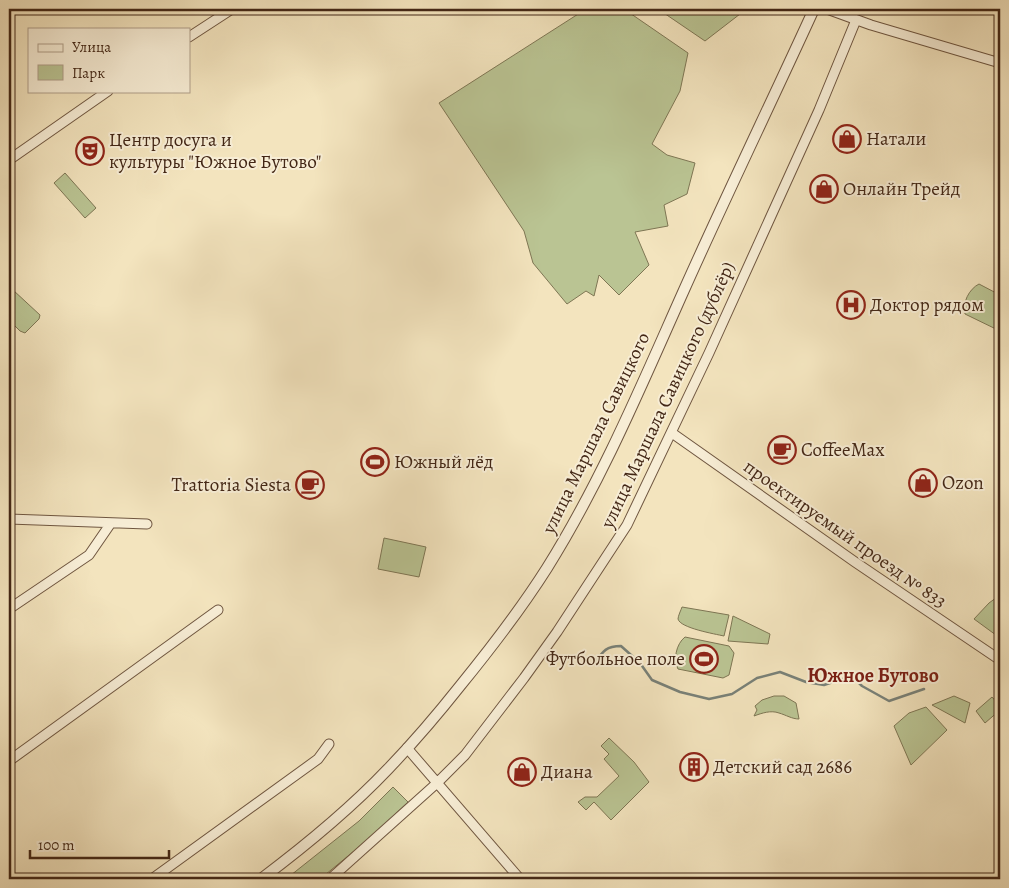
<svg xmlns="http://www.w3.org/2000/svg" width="1009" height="888" font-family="Alegreya,serif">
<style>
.green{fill:#bac493;stroke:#7e7654}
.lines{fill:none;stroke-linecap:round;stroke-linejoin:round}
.stream{stroke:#798178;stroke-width:2.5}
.minor-casing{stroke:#6f5640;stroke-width:11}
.tertiary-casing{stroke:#6f5640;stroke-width:12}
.minor{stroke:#f7edd5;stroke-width:9}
.tertiary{stroke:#f7edd5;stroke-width:10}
.labels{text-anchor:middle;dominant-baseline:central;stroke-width:4;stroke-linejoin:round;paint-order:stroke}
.poi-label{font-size:19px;fill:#432716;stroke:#f7edd5;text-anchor:start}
.street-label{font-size:19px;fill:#432716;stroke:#f7edd5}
.neighbourhood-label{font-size:20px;font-weight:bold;fill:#7a1f14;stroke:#f7edd5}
</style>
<rect width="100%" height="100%" fill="#f3e4be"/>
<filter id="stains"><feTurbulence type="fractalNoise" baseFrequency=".004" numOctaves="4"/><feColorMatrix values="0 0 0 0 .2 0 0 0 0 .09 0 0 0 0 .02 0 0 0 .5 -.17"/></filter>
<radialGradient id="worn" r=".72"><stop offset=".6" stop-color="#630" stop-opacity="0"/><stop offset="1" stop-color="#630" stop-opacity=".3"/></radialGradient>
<path class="green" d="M586,9H624L688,53L680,91L652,144L667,155L695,163L687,194L664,205L668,226L635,232L649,265L619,295L599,275L594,296L586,291L567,304L533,263L524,231L439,103Z
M658,9H745L740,14L705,41Z
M65,173L96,208L85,218L54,183Z
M979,284L1000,295V331L965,314C962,303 969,289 979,284Z
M9,289L13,290L40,315L39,319L25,333L20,331L9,320Z
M384,538L426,547L419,577L378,569Z
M1000,595V638L974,619L989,603Z
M682,607L729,615L724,636C715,634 680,628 678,619C678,616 681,610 682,607Z
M733,616L770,634L768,644L728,641Z
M685,637L729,646L734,653L729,675L723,678L678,669C673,660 676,644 685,637Z
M774,696H784L796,703L799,719C792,719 786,715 779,713C771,710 762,713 754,716L757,710L755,706L762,700Z
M954,696L970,703L965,723L932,705Z
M992,697L1000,706V710L985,723L976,711Z
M926,707L947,730L911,765L894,726L909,713Z
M609,738L634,762L649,782L611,820L594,802L586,810L578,802L585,797H597L619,776L604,759L609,754L601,746Z
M393,787L408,802L370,838L320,879H286L359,821Z"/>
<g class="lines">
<path class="stream" d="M594,664C603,651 606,646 621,646L640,663L652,680L680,692L709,699L732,694L757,678L780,672L806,682L824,685L842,679H855L862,686L889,701L924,689"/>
<defs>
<path id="minor" d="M827,9L871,25L1000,63
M189,37L232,9
M9,160L108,91
M672,433L855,562L1000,660
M9,519L147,524
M9,609L89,555L111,523
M407,748L520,879
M9,761L218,610
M152,879L318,759L329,744
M330,879L437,783L465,755L524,678L557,632L627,525L709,353L819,110L856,20"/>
<path id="tertiary" d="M261,879C305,846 349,810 388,769C413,743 437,715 460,686C491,648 521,609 547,568C602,480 642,384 684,290C726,196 771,103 814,9"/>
</defs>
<use href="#minor" class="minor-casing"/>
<use href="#tertiary" class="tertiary-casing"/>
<use href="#minor" class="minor"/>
<use href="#tertiary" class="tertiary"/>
</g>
<defs>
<symbol id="shop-ring" viewBox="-11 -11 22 22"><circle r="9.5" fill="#f7edd5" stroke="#8f2418" stroke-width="1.5"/><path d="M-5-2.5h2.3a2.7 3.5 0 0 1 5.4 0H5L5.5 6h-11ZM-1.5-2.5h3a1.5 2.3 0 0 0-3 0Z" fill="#8f2418"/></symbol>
<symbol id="theatre-ring" viewBox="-11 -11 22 22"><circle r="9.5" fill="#f7edd5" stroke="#8f2418" stroke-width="1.5"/><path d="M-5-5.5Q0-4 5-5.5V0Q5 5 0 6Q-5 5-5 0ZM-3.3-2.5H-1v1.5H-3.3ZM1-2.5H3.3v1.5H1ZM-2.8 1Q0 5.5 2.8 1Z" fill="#8f2418"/></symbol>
<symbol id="hospital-ring" viewBox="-11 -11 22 22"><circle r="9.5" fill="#f7edd5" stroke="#8f2418" stroke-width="1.5"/><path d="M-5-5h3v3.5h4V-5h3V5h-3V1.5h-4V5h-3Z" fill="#8f2418"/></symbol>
<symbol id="cafe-ring" viewBox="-11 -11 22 22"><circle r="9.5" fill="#f7edd5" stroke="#8f2418" stroke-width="1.5"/><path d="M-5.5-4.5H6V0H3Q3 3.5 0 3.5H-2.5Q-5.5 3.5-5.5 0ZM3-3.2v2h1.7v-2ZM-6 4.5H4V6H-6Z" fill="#8f2418"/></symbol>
<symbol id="stadium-ring" viewBox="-11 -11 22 22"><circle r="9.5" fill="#f7edd5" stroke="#8f2418" stroke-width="1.5"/><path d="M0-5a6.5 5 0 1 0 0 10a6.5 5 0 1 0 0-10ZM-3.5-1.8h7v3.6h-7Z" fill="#8f2418"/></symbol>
<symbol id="building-ring" viewBox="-11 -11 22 22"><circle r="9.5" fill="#f7edd5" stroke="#8f2418" stroke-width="1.5"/><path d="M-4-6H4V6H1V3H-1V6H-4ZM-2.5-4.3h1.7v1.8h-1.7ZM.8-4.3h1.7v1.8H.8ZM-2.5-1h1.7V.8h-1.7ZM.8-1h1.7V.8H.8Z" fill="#8f2418"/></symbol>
</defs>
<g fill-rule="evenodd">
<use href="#shop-ring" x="831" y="123" width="32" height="32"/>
<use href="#theatre-ring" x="74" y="135" width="32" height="32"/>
<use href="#shop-ring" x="808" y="173" width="32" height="32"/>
<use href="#hospital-ring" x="835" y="289" width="32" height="32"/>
<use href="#cafe-ring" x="766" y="434" width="32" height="32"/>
<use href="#stadium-ring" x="359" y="446" width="32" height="32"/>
<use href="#shop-ring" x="907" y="467" width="32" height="32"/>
<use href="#cafe-ring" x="294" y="469" width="32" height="32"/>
<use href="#stadium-ring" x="688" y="643" width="32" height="32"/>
<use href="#building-ring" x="678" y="751" width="32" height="32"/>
<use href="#shop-ring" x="506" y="756" width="32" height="32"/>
</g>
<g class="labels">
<g class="poi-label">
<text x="866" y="139">Натали</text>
<text x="109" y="140">Центр досуга и<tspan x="109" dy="22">культуры "Южное Бутово"</tspan></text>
<text x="843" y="189">Онлайн Трейд</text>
<text x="870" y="305">Доктор рядом</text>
<text x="801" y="450">CoffeeMax</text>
<text x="394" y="462">Южный лёд</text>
<text x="942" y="483">Ozon</text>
<text x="291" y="485" text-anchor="end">Trattoria Siesta</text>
<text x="685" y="659" text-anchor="end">Футбольное поле</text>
<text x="713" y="767">Детский сад 2686</text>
<text x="541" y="772">Диана</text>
</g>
<g class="street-label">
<text transform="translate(668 395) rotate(-65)">улица Маршала Савицкого (дублёр)</text>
<text transform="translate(596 433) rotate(-64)">улица Маршала Савицкого</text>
<text transform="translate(845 534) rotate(35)">проектируемый проезд № 833</text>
</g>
<g class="neighbourhood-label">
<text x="873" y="675">Южное Бутово</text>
</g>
</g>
<rect width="1009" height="888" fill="none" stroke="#f3e4be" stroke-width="30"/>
<rect x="10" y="10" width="989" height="868" fill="none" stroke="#432716" stroke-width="2.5"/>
<rect x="15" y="15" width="979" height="858" fill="none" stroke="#432716"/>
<rect x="28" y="28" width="162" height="65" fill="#f7edd5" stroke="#af9e89"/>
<rect x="38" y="44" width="25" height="8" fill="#f7edd5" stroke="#af9e89"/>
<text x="72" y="52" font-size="15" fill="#432716">Улица</text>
<rect x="38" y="65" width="25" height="15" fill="#bac493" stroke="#af9e89"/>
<text x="72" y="78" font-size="15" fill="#432716">Парк</text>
<path d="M30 850v8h139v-8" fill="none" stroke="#432716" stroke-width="2.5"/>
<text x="38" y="850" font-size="15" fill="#432716" stroke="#f7edd5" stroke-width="4" paint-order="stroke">100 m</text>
<rect width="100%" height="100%" filter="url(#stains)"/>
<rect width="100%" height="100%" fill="url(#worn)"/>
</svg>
